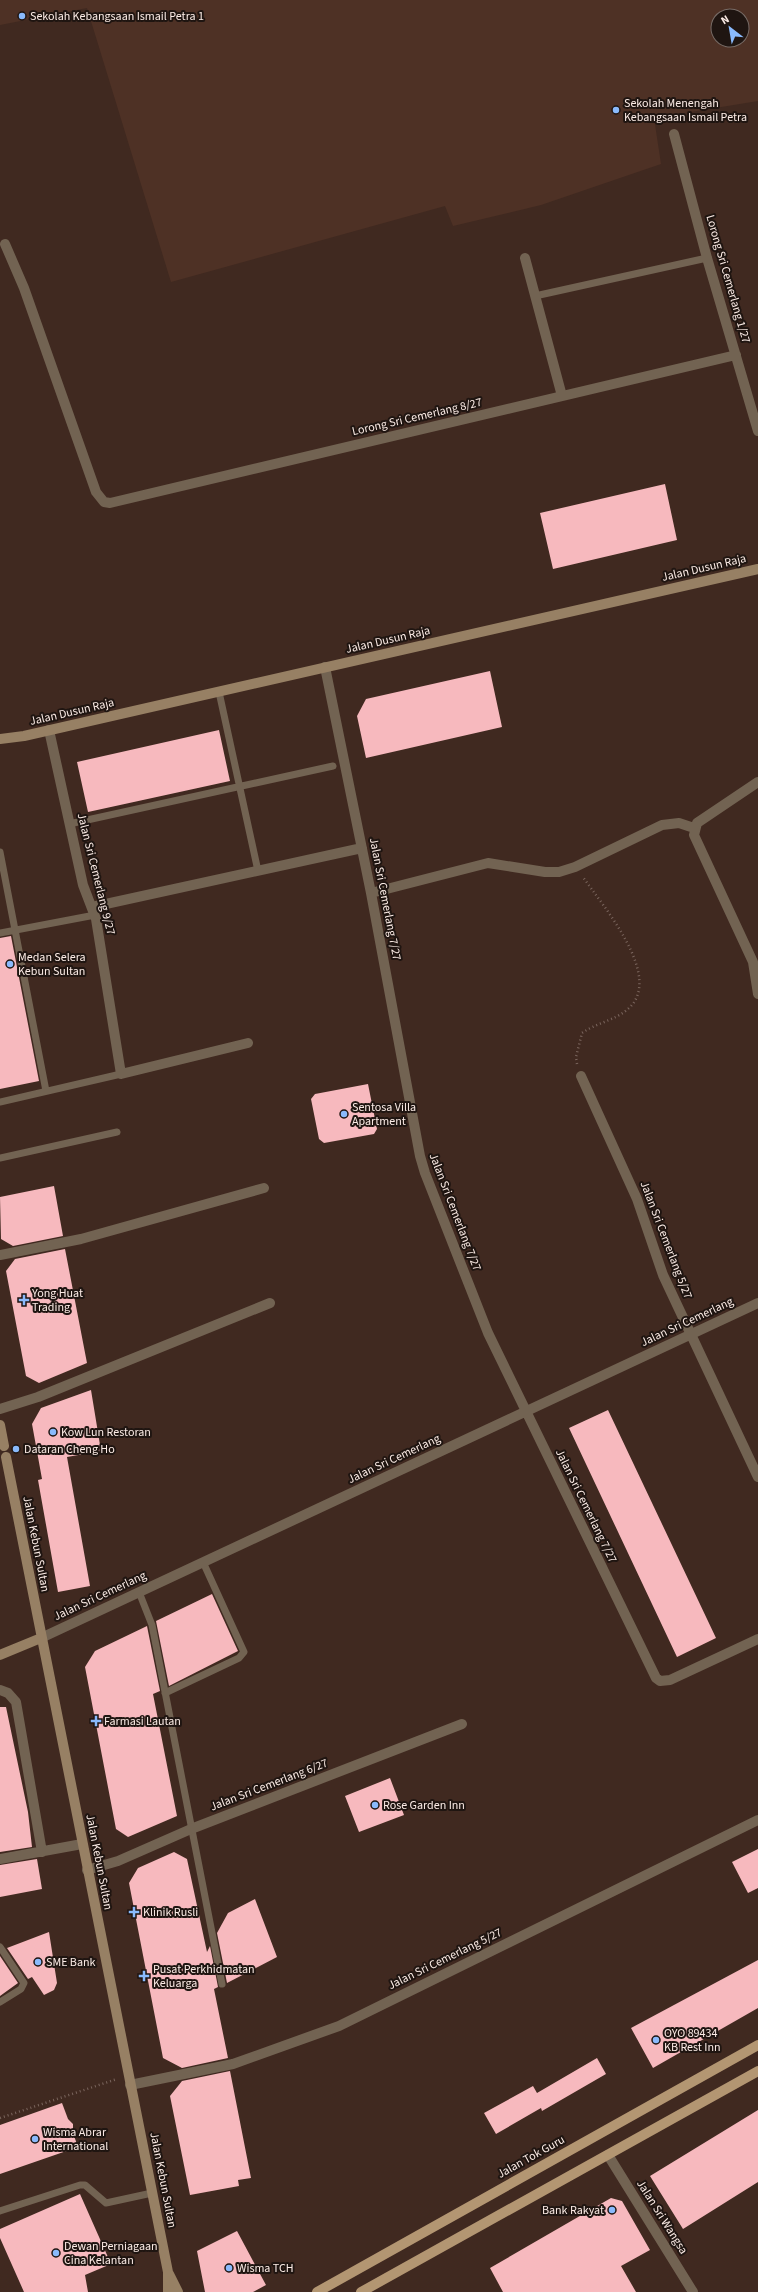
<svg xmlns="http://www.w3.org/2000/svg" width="758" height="2292" font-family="'Source Sans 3',sans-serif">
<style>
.built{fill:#4e3125;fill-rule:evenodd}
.building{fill:#f7b9be}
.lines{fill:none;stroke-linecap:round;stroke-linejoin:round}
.path{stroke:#7a655d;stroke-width:2.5;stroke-dasharray:1 3;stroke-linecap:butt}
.lane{stroke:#726352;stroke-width:7}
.street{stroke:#726352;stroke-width:10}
.secondary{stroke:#978064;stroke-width:10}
.primary{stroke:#b39672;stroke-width:10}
.poi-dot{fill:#8abafc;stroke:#1f1511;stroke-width:1.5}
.labels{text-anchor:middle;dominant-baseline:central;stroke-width:4;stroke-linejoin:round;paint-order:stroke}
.poi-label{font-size:12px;fill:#fcece6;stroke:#1f1511;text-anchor:start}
.street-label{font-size:12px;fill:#fcece6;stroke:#1f1511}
</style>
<rect width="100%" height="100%" fill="#402920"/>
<path class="built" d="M0,0H758V101L654,118L661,164L541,205L453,226L445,206L171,282L87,8L0,25ZM718,16H742V40H718Z"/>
<path class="building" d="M665,484L677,540L553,569L540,513Z
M490,671L502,727L366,758L357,716L366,699Z
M219,730L230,781L88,812L77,762Z
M11,936L39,1081L0,1089V938Z
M368,1084L377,1129L374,1134L324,1143L319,1139L311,1099L315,1094Z
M54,1186L63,1236L13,1246L1,1239L0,1197Z
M65,1249L87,1363L39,1383L26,1376L6,1271L15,1259Z
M91,1390L101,1451L67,1457L90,1586L58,1592L38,1480L42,1479L32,1424L41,1408Z
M608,1410L716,1638L677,1657L569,1428Z
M212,1594L238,1651L169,1686L156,1621Z
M147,1626L160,1691L153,1694L177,1816L128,1837L116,1829L85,1667L95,1651Z
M0,1707H6L28,1812L32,1847L0,1852Z
M390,1778L404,1815L359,1832L345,1796Z
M758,1849V1888L748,1893L732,1862Z
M174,1852L187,1859L207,1952L210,1946L218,1987L214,1989L228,2058L182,2068L163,2058L129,1883L138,1868Z
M37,1859L42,1889L0,1897V1865Z
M255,1899L277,1957L227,1983L217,1933L228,1913Z
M49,1932L57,1983L54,1990L44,1995L32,1977L28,1979L7,1948Z
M0,1956L18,1983L0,1996Z
M758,1960V2008L653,2068L631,2028Z
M597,2058L606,2074L542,2111L541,2108L496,2134L484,2113L533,2086L537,2093Z
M230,2071L251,2178L238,2180L239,2186L190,2195L170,2096L182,2081Z
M62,2103L68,2119L73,2124V2133L78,2147L0,2174V2125Z
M758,2110V2182L683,2229L650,2176Z
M80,2194L111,2264L85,2275L88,2292H24L0,2238V2229Z
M611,2198L622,2201L650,2250L621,2266L636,2292H503L490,2268Z
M237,2231L266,2285L253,2292H205L197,2251Z"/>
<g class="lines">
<path class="path" d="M577,1064L576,1057L582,1033C596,1023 616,1020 628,1009C665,977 602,905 583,877
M0,2118L117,2079"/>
<path class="lane" d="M535,296L707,258
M219,692L258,871
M69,824L333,766
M0,852L46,1091
M0,933L95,915
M0,1102L121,1074
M0,1158L117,1132
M139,1592L152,1625L222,1984
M165,1693L239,1658L244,1652L203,1562
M0,1947L24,1983L21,1989L0,2002
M0,2211L80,2185H85L106,2203L152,2193"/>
<path class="street" d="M674,134L707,258L758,431
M5,244L24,288L96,492L104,502L110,503L736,355
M525,258L562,396
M325,667L371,893L420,1156L425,1173L488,1333L656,1678L660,1681L670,1680L758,1639
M49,730L83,885L96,919L121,1074L248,1043
M758,782L697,823L694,835L753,962L758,994
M371,893L488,863L545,872H559L575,867L662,825L679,823L694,828
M92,907L362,848
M581,1076L637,1199L663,1275L758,1477
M0,1255L81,1239L264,1188
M0,1409L38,1397L270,1303
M41,1638L758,1303
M0,1690L8,1693L16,1702L42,1852
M0,1859L82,1844
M87,1870L118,1861L191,1829L462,1724
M130,2085L233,2064L339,2026L758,1820
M608,2155L693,2292"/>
<path class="secondary" d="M0,739L24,736L758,569
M0,1425L4,1446
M6,1457L168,2272V2292
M0,1655L41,1638
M169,2274L178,2292"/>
<path class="primary" d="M317,2292L758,2045
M361,2292L758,2071"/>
</g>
<g class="poi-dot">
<circle cx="22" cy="16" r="4"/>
<circle cx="616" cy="110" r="4"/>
<circle cx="10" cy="964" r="4"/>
<circle cx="344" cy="1114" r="4"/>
<path d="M22 1294h4v4h4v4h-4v4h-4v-4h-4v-4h4z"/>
<circle cx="53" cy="1432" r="4"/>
<circle cx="16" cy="1449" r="4"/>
<path d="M94 1715h4v4h4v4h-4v4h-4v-4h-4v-4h4z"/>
<circle cx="375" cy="1805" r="4"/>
<path d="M132 1906h4v4h4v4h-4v4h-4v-4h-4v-4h4z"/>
<circle cx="38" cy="1962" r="4"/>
<path d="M142 1970h4v4h4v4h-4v4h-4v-4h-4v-4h4z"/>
<circle cx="656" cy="2040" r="4"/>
<circle cx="35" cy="2139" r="4"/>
<circle cx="612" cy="2210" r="4"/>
<circle cx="56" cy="2253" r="4"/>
<circle cx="229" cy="2268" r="4"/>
</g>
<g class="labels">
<g class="poi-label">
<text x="30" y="16">Sekolah Kebangsaan Ismail Petra 1</text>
<text x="624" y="103">Sekolah Menengah<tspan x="624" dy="14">Kebangsaan Ismail Petra</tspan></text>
<text x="18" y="957">Medan Selera<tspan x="18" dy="14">Kebun Sultan</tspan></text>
<text x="352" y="1107">Sentosa Villa<tspan x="352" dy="14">Apartment</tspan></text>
<text x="32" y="1293">Yong Huat<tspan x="32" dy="14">Trading</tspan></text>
<text x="61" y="1432">Kow Lun Restoran</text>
<text x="24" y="1449">Dataran Cheng Ho</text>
<text x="104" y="1721">Farmasi Lautan</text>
<text x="383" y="1805">Rose Garden Inn</text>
<text x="143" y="1912">Klinik Rusli</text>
<text x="46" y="1962">SME Bank</text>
<text x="153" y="1969">Pusat Perkhidmatan<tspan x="153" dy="14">Keluarga</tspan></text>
<text x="664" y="2033">OYO 89434<tspan x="664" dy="14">KB Rest Inn</tspan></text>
<text x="43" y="2132">Wisma Abrar<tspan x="43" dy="14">International</tspan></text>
<text x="604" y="2210" text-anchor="end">Bank Rakyat</text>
<text x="64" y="2246">Dewan Perniagaan<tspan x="64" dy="14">Cina Kelantan</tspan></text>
<text x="237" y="2268">Wisma TCH</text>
</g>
<g class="street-label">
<text transform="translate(728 279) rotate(74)">Lorong Sri Cemerlang 1/27</text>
<text transform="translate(417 417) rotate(-13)">Lorong Sri Cemerlang 8/27</text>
<text transform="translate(704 568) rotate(-13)">Jalan Dusun Raja</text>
<text transform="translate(388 640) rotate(-13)">Jalan Dusun Raja</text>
<text transform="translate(72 712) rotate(-13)">Jalan Dusun Raja</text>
<text transform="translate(96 874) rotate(76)">Jalan Sri Cemerlang 9/27</text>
<text transform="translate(385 899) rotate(79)">Jalan Sri Cemerlang 7/27</text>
<text transform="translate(455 1212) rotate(69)">Jalan Sri Cemerlang 7/27</text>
<text transform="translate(666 1240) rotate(69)">Jalan Sri Cemerlang 5/27</text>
<text transform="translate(687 1322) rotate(-25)">Jalan Sri Cemerlang</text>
<text transform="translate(394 1459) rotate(-25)">Jalan Sri Cemerlang</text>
<text transform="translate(586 1506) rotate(64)">Jalan Sri Cemerlang 7/27</text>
<text transform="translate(36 1544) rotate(79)">Jalan Kebun Sultan</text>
<text transform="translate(100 1596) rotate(-25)">Jalan Sri Cemerlang</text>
<text transform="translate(269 1785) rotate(-21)">Jalan Sri Cemerlang 6/27</text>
<text transform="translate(99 1862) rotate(79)">Jalan Kebun Sultan</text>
<text transform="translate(445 1959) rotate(-26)">Jalan Sri Cemerlang 5/27</text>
<text transform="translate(531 2157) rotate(-29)">Jalan Tok Guru</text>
<text transform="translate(163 2180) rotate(79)">Jalan Kebun Sultan</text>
<text transform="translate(662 2217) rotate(58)">Jalan Sri Wangsa</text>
</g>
</g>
<g transform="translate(730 28) rotate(329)"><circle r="19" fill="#1f1511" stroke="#776b66"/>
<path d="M0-3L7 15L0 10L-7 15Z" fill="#8abafc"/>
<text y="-6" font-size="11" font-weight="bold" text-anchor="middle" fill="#fcece6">N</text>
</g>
</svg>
